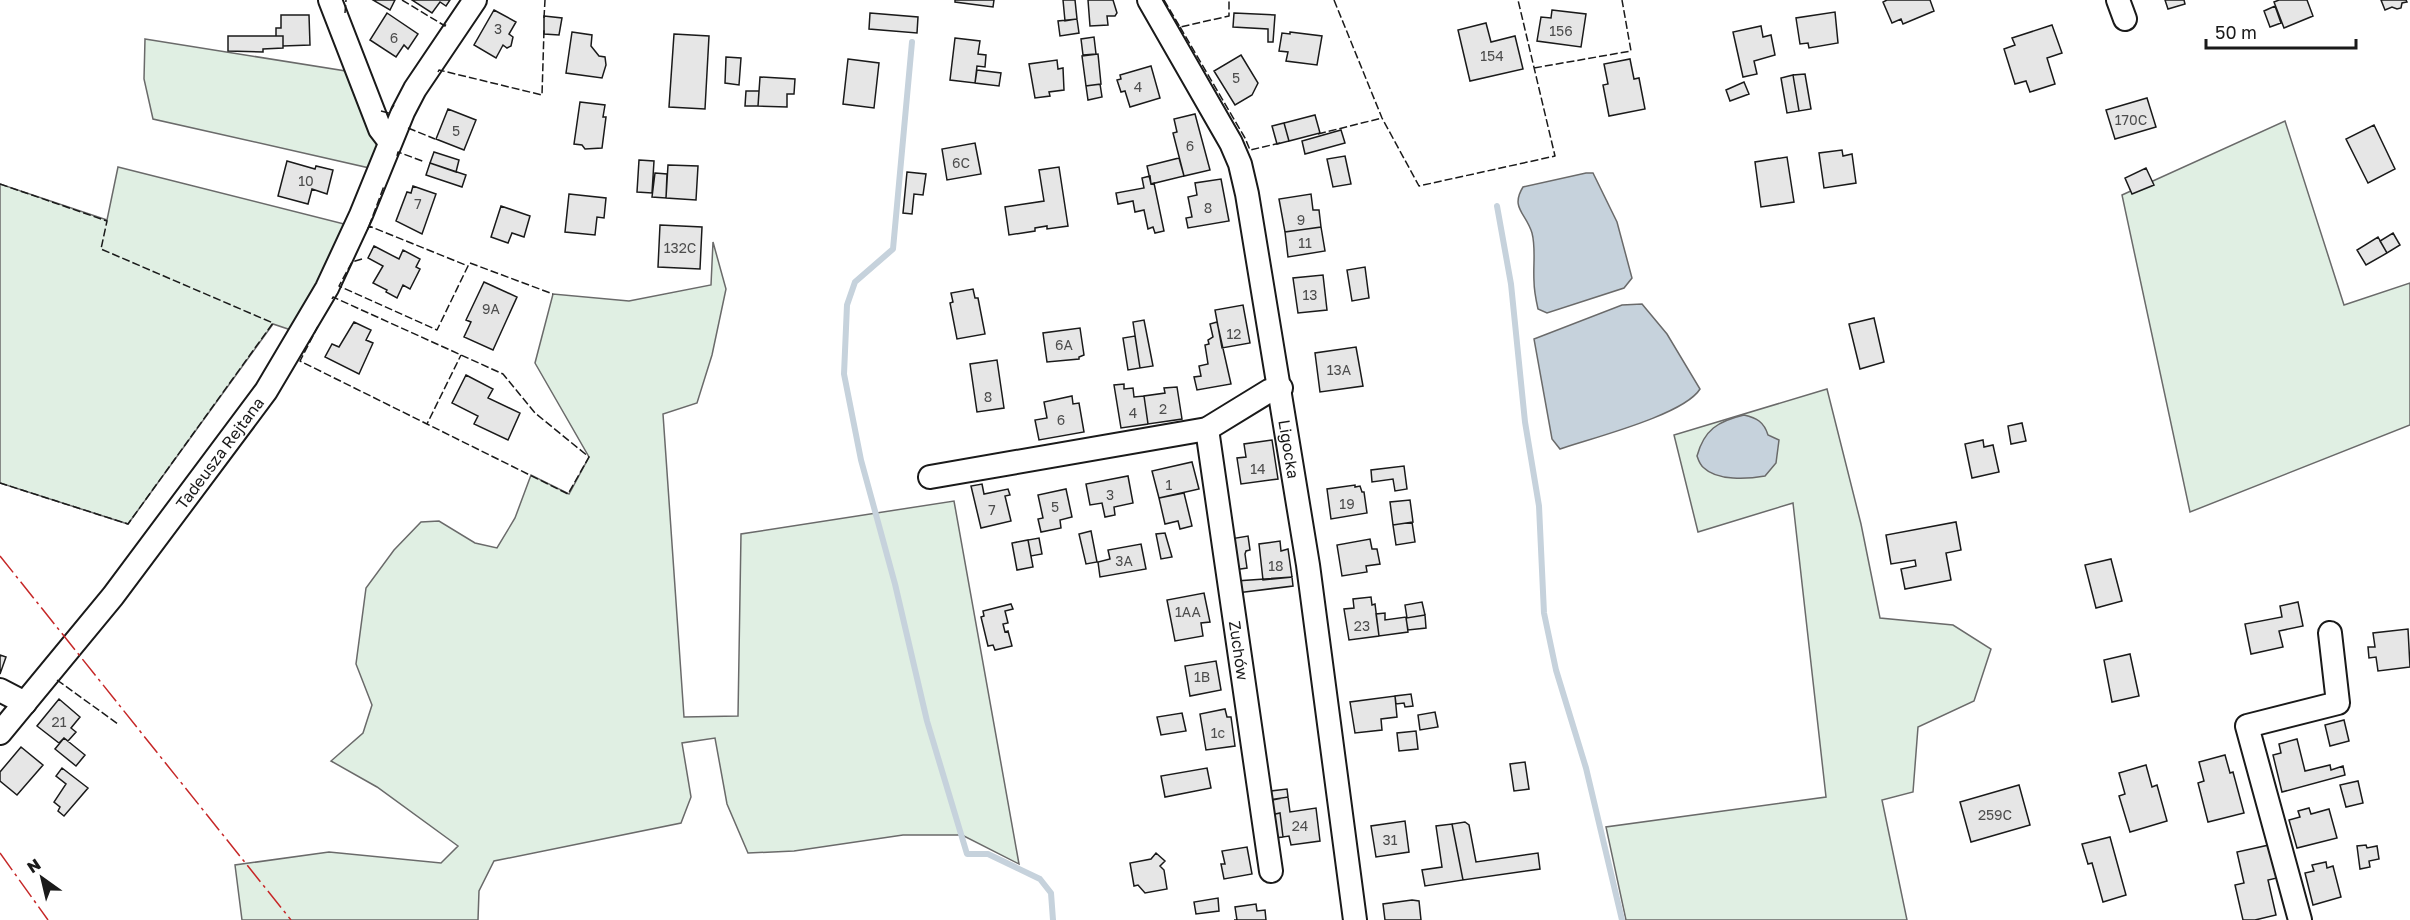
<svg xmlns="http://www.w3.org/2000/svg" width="2410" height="920" font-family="'Golos Text',sans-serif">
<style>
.green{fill:#e0efe3;stroke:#6a6a6a;stroke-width:1.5}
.water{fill:#c6d2dc;stroke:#6a6a6a;stroke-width:1.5}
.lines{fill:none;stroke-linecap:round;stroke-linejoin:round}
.stream{stroke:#c6d2dc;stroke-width:6}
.building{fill:#e6e6e6;stroke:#1a1a1a;stroke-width:1.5}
.minor-casing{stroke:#1a1a1a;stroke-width:26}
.minor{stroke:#fff;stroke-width:22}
.fence{stroke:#1a1a1a;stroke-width:1.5;stroke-dasharray:8 3;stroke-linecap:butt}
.power{stroke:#c62828;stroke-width:1.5;stroke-dasharray:21 4.5 3 4.5;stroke-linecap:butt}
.labels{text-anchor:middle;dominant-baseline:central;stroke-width:4.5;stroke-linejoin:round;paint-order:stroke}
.number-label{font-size:14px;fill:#4d4d4d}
.street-label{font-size:16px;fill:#1a1a1a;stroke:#fff}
</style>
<rect width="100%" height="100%" fill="#fff"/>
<path class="green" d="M145,39L352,72L381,146L374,169L153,119L144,79Z
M2285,121L2344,305L2410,283V425L2190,512L2122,195Z
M118,167L348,225L294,331L273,324L128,524L0,483V184L107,220Z
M713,242L726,289L712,355L697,403L663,414L684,717L738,716L741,534L954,501L1019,864L962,835H903L794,851L748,853L727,804L715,738L682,743L691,797L681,823L494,861L479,891L478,920H242L235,865L329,852L441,863L458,846L377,787L331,761L363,733L372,705L356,664L366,588L394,550L421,522L439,521L475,543L497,548L515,518L531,475L569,494L589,457L535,363L553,294L629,301L711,285Z
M1827,389L1861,524L1880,618L1953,625L1991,649L1974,701L1918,727L1913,792L1882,800L1907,920H1626L1606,827L1826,797L1793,503L1698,532L1674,435Z"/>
<path class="water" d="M1586,173H1593L1617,222L1632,278L1624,288L1547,313L1538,309C1536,300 1534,290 1534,281C1533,265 1536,248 1532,233C1526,213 1510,208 1523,187Z
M1642,304L1667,334L1700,389C1684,415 1592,438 1560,449L1552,439L1534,339L1622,305Z
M1744,415C1757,418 1764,422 1768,435L1779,440L1776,463L1765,476C1748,479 1717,481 1704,468C1701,466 1698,459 1697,456C1704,430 1718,421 1744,415Z"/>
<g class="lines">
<path class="stream" d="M912,42L893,249L855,282L847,305L844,374L861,460L895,584L927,721L967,854H988L1040,879L1051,893L1053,920
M1497,206L1511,284L1525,422L1539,506L1544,613L1556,670L1586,768L1622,920"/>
</g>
<path class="building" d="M373,0H395L390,10Z
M412,0H450L446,6L440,2L432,13Z
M955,0H994L993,7L955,2Z
M1063,0H1075L1077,19L1065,21Z
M1088,0H1113L1117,13L1115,16H1107L1108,25L1090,26Z
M1887,0H1930L1934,11L1903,24L1901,19L1892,23L1883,2Z
M2165,0H2184L2185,4L2168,9Z
M2279,0H2307L2313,16L2284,28L2274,2Z
M2381,0H2406L2407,2L2402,3L2401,8L2397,9L2392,7L2385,10Z
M2275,6L2281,23L2270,27L2264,11Z
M494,10L516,22L509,34L513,37L511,46L507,48L503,45L496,58L474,45Z
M1552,10L1586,14L1581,47L1537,41L1541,17L1551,18Z
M1835,12L1838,43L1809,48L1808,43L1800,44L1796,18Z
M387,13L418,34L408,49L404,45L396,57L370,40Z
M870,13L918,17L917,33L869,29Z
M1234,13L1275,15L1273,42H1268V29L1233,27Z
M281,15H309L310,45L283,46V36H276V28H281Z
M544,16L562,18L559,35L544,34Z
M1077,19L1079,33L1060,36L1058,21Z
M1486,23L1491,42L1515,36L1523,69L1470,81L1458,30Z
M2052,25L2062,53L2047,58L2055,84L2030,92L2026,81L2015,84L2004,49L2015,45L2012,38Z
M1761,26L1763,37L1771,35L1775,55L1754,61L1757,74L1743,77L1733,32Z
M572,32L592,35L591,46L599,56L605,57L606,65L602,78L566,73Z
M1290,32L1322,36L1317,65L1286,61L1288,52L1279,51L1282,33L1290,34Z
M674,34L709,36L705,109L669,107Z
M228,36H283V48L263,49V52L228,51Z
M1094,37L1096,54L1083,55L1081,39Z
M955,38L980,41L978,54L986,55L985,67L977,66L975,83L950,80Z
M1098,54L1101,84L1086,86L1082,56Z
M1241,55L1258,83L1252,95L1235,105L1214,71Z
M726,57L741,58L739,85L725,83Z
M848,59L879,63L874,108L843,104Z
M1630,59L1634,79L1639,78L1645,109L1609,116L1603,85L1608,84L1604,64Z
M1057,60L1058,69L1063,68L1064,90L1049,92L1050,96L1035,98L1029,64Z
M1151,66L1160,98L1130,107L1125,91L1121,92L1117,80L1121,79L1120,75Z
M977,70L1001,73L999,86L975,83Z
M1805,74L1811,109L1799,111L1793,75Z
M1793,75L1799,111L1787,113L1781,78Z
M760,77L795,79L794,94H787V107L758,106Z
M1744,82L1749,94L1730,101L1726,90Z
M1100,84L1102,97L1088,100L1086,86Z
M746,91H759L758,106H745Z
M2147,98L2156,127L2115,139L2106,110Z
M580,102L605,105L603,117H606L602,148L585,149L582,145L574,144Z
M448,109L476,120L464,150L436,139Z
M1195,114L1210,170L1184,176L1173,133L1177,132L1174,119Z
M1315,115L1320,133L1289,141L1284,123Z
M1284,123L1289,141L1277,144L1272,126Z
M2374,125L2395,169L2368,183L2346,139Z
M1341,130L1345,143L1305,154L1302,141Z
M975,143L981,174L947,180L942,149Z
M1842,150L1843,156L1852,154L1856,183L1824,188L1819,153Z
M434,152L459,160L456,172L430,163Z
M1345,156L1351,184L1333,187L1327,159Z
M1787,157L1794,202L1761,207L1755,162Z
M1179,158L1184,176L1151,184L1147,166Z
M639,160L654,161L652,193L637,192Z
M287,161L315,169L316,166L333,170L327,194L312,189L308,204L278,196Z
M430,163L466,175L462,187L426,175Z
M668,165L698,166L696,200L666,198Z
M1059,167L1068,226L1047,229V226L1035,228V231L1009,235L1005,207L1044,201L1039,170Z
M2146,168L2154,185L2132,194L2125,178Z
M907,172L926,174L923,195L914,194L912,214L903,213Z
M655,173L667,174L666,198L652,197Z
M1150,176L1151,184L1154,183L1164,231L1155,233L1153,227L1148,229L1144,210L1135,212L1133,201L1118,204L1116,193L1144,188L1142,178Z
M1221,179L1229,221L1188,228L1186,218L1192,217L1188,197L1197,195L1195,183Z
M413,186L436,194L422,234L396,221L407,192L411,193Z
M569,194L606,198L604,218L597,217L595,235L565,232Z
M1311,194L1313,210H1319L1321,227L1285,232L1279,199Z
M501,206L530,216L524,237L512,233L508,243L491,237Z
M660,225L702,227L700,269L658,267Z
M1321,227L1325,251L1288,257L1285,232Z
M2393,233L2400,245L2387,253L2380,241Z
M2378,237L2387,253L2366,265L2357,250Z
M374,246L399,259L403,250L420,259L416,267L420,269L410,289L403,285L397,298L386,292L387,290L373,283L383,266L368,258Z
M1365,267L1369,298L1352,301L1347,270Z
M1323,275L1327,310L1298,313L1293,278Z
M484,282L517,297L493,350L464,337L471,322L466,320Z
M973,289L975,298H978L985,334L957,339L950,303L953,302L951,293Z
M1243,305L1250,343L1222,348L1215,310Z
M1874,318L1884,362L1860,369L1849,324Z
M1144,320L1153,366L1140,368L1133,322Z
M354,322L371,330L366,340L373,343L359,374L325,357L332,344L339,347Z
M1217,322L1231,384L1197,390L1194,377L1201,376L1199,366L1208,364L1205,345L1209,344L1208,340L1213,337L1210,324Z
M1080,328L1084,355L1079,357V359L1047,362L1043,333Z
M1135,336L1140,368L1128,370L1123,338Z
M1356,347L1363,386L1320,392L1315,353Z
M997,360L1004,408L977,412L970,364Z
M466,375L493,389L488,398L520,413L508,440L474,424L478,416L452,403Z
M1124,384V389L1133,388L1134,397L1144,396L1148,424L1121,428L1114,385Z
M1177,387L1182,419L1148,424L1144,396L1165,393L1164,388Z
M1072,396L1073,404L1079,403L1084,432L1039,440L1035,420L1047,418L1044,402Z
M2022,423L2026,441L2011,444L2008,426Z
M1272,440L1278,479L1241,484L1237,458L1246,457L1244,444Z
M1983,440L1984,447L1993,445L1999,472L1972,478L1965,444Z
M1192,462L1199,489L1159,498L1152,471Z
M1404,466L1407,489L1395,491L1393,479L1372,482L1371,470Z
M1128,476L1133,503L1114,507L1115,515L1105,517L1102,503L1090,505L1086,484Z
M982,484L984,494L1008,489L1010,495L1005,496L1011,521L981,528L971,486Z
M1355,485V487L1360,486L1362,492H1364L1367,513L1331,519L1327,489Z
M1066,489L1072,517L1060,520L1061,528L1041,532L1038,519L1043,518L1038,495Z
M1184,493L1192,526L1180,529L1178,521L1165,524L1159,498Z
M1410,500L1413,522L1393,525L1390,502Z
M1412,522L1415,542L1396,545L1393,525Z
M1956,522L1961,550L1946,553L1951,580L1905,589L1901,569L1916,566L1915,560L1891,564L1886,535Z
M1091,531L1097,562L1086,564L1079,534Z
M1165,533L1172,557L1161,559L1156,534Z
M1248,536L1250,550L1246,551L1245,554L1247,568L1234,570L1230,539Z
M1039,538L1042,554L1031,556L1028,540Z
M1370,539L1372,549H1377L1380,564L1366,566L1367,572L1342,576L1337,545Z
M1028,540L1033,567L1017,570L1012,543Z
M1280,541L1281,551L1288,549L1292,577L1263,580L1259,544Z
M1141,544L1146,569L1100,577L1098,562L1110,559L1108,550Z
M2111,559L2122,601L2096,608L2085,565Z
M1292,577L1293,586L1237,593L1236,581Z
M1204,593L1210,622L1201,623L1203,636L1175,641L1167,600Z
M1371,597L1372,605L1375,604L1379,636L1349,640L1344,609L1354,608L1353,599Z
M1422,602L1425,615L1407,618L1405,605Z
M2298,602L2303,626L2279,631L2283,647L2251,654L2245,624L2282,617L2280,606Z
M1011,604L1013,609L1005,611L1008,623L1003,624L1005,632L1008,631L1012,646L995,650L993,645L988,646L981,617L984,616L983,611Z
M1385,613V620L1406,617L1408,632L1379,636L1376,614Z
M1425,615L1426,628L1408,630L1406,618Z
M2408,629L2410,667L2378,671L2376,657L2369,658L2368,647H2375L2373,633Z
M2130,654L2139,696L2112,702L2104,660Z
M0,655L6,657L0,674Z
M1216,661L1221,690L1190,696L1185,666Z
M1411,694L1413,706L1405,707L1404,703L1396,704L1395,696Z
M1395,696L1397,717L1381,719L1382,730L1355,733L1350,702Z
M59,699L80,717L71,728L76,732L68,741L64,738L59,743L37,726Z
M1225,709L1227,717H1231L1235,746L1206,750L1200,714Z
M1435,712L1438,727L1420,730L1418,715Z
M1182,713L1186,731L1161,735L1157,717Z
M2344,720L2349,741L2330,746L2325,725Z
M1416,731L1418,749L1399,751L1397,733Z
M64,738L85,755L76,766L55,749Z
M2297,739L2305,771L2330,765L2331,770L2343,766L2345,775L2282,792L2273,755L2281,753L2279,744Z
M21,747L43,765L17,795L0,781V772Z
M2225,755L2230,773L2233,772L2244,813L2208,822L2198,783L2204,781L2199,762Z
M1525,762L1529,789L1514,791L1510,764Z
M2146,765L2152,787L2157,785L2167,821L2130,832L2119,796L2125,794L2119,773Z
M62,768L88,788L64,816L58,811L60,807L54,802L66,784L56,776Z
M1207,768L1211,788L1165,797L1161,776Z
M2358,781L2363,803L2346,807L2340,785Z
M2019,785L2030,825L1971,842L1960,802Z
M1287,789L1288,797L1272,800L1271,791Z
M1288,797L1290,812L1316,808L1320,841L1291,845L1289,836L1283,837L1280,813L1271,815L1269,800Z
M2309,808L2311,814L2329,809L2337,838L2297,848L2289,820L2300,817L2298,811Z
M1280,813L1283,837L1274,838L1271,815Z
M1405,821L1409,852L1376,857L1371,826Z
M1465,822L1469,825L1476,862L1538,853L1540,869L1463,880L1452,824Z
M1452,824L1463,880L1425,886L1422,870L1442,867L1436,826Z
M2110,837L2126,895L2103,902L2092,863L2088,864L2082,844Z
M2269,845L2277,878L2268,880L2276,915L2255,920H2243L2235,885L2244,883L2237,852Z
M2366,845L2367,848L2377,846L2379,859L2369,861L2370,867L2360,869L2357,846Z
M1247,847L1252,874L1224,879L1221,864H1225L1222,851Z
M1156,853L1165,861L1160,866L1164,870L1167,889L1145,893L1138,885L1134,886L1130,863L1151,859Z
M2326,862L2327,868L2333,866L2341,897L2313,905L2305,873L2314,871L2312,865Z
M1218,898L1219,911L1196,914L1194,902Z
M1412,900L1419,901L1421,920H1385L1383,904Z
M1256,904L1257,911L1265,910L1266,920H1234H1237L1235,907Z"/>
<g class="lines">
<defs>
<g id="minor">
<path d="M330,0L380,129L390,142"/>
<path id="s1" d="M1149,0L1231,143L1240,164L1247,194L1308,565L1355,920"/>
<path d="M2118,0L2125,19"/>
<path id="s2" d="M1207,429L1271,871"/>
<path d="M930,477L1207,429L1269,391L1281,388"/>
<path d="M0,690L25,703"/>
<path id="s3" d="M0,733L113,596L266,391L327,288L361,215L403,112L415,89L475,0"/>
<path d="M2300,920L2247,726L2338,703L2330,633"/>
</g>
</defs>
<use href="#minor" class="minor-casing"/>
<use href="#minor" class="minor"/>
<path class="fence" d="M402,0L445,26L446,24
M1164,0L1180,27L1229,16V0
M1334,0L1382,118L1419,186L1555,156L1518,0
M345,13L346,0
M544,18L545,0
M1180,27L1245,138L1250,150L1280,143
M1534,68L1631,51L1622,0
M438,72L439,70L542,95L544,30
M381,111L389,113L394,105
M408,128L435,139
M1318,134L1382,118
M397,156L398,152L425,162
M0,184L107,221L101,249L273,323L128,524L0,483
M369,226L384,186
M362,259L352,262L339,286L437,330L468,266L369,226L366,233
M470,263L553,294
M332,299L333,297L503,374L535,413L589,457L568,494L427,424
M318,326L300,361L427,424L461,355
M57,680L118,724"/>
<path class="power" d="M0,556L291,920
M0,853L48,920"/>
</g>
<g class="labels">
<g class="number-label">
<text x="498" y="28">3</text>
<text x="1561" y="30">156</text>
<text x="394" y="37">6</text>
<text x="1492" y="55">154</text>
<text x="1236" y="77">5</text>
<text x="1138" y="86">4</text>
<text x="2131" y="119">170C</text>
<text x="456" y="130">5</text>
<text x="1190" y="145">6</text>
<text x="961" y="162">6C</text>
<text x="306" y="180">10</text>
<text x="418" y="203">7</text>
<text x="1208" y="207">8</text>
<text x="1301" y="219">9</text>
<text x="1305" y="242">11</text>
<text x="680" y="247">132C</text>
<text x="1310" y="294">13</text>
<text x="491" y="308">9A</text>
<text x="1234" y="333">12</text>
<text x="1064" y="344">6A</text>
<text x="1339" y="369">13A</text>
<text x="988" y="396">8</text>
<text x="1163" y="408">2</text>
<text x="1133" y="412">4</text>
<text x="1061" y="419">6</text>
<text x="1258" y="468">14</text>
<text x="1169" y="484">1</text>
<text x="1110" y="494">3</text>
<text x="1347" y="503">19</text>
<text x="1055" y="506">5</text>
<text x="992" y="509">7</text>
<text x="1124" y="560">3A</text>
<text x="1276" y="565">18</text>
<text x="1188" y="611">1AA</text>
<text x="1362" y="625">23</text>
<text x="1202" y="676">1B</text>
<text x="59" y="721">21</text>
<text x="1218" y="732">1c</text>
<text x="1995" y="814">259C</text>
<text x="1300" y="825">24</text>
<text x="1390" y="839">31</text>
</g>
<g class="street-label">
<text stroke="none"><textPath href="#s1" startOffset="477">Ligocka</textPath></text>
<text stroke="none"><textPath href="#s3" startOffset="356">Tadeusza Rejtana</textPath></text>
<text stroke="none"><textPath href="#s2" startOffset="224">Zuchów</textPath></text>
</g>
</g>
<g transform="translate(42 878) rotate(326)" stroke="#ffffff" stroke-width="4.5" paint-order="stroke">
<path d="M0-4.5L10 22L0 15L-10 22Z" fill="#1a1a1a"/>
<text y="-9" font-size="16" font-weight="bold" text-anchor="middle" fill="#1a1a1a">N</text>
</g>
<path d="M2206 39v9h150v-9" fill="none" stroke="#1a1a1a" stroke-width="3"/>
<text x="2215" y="39" font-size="18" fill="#1a1a1a" stroke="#ffffff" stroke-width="4.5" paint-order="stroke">50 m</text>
</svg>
